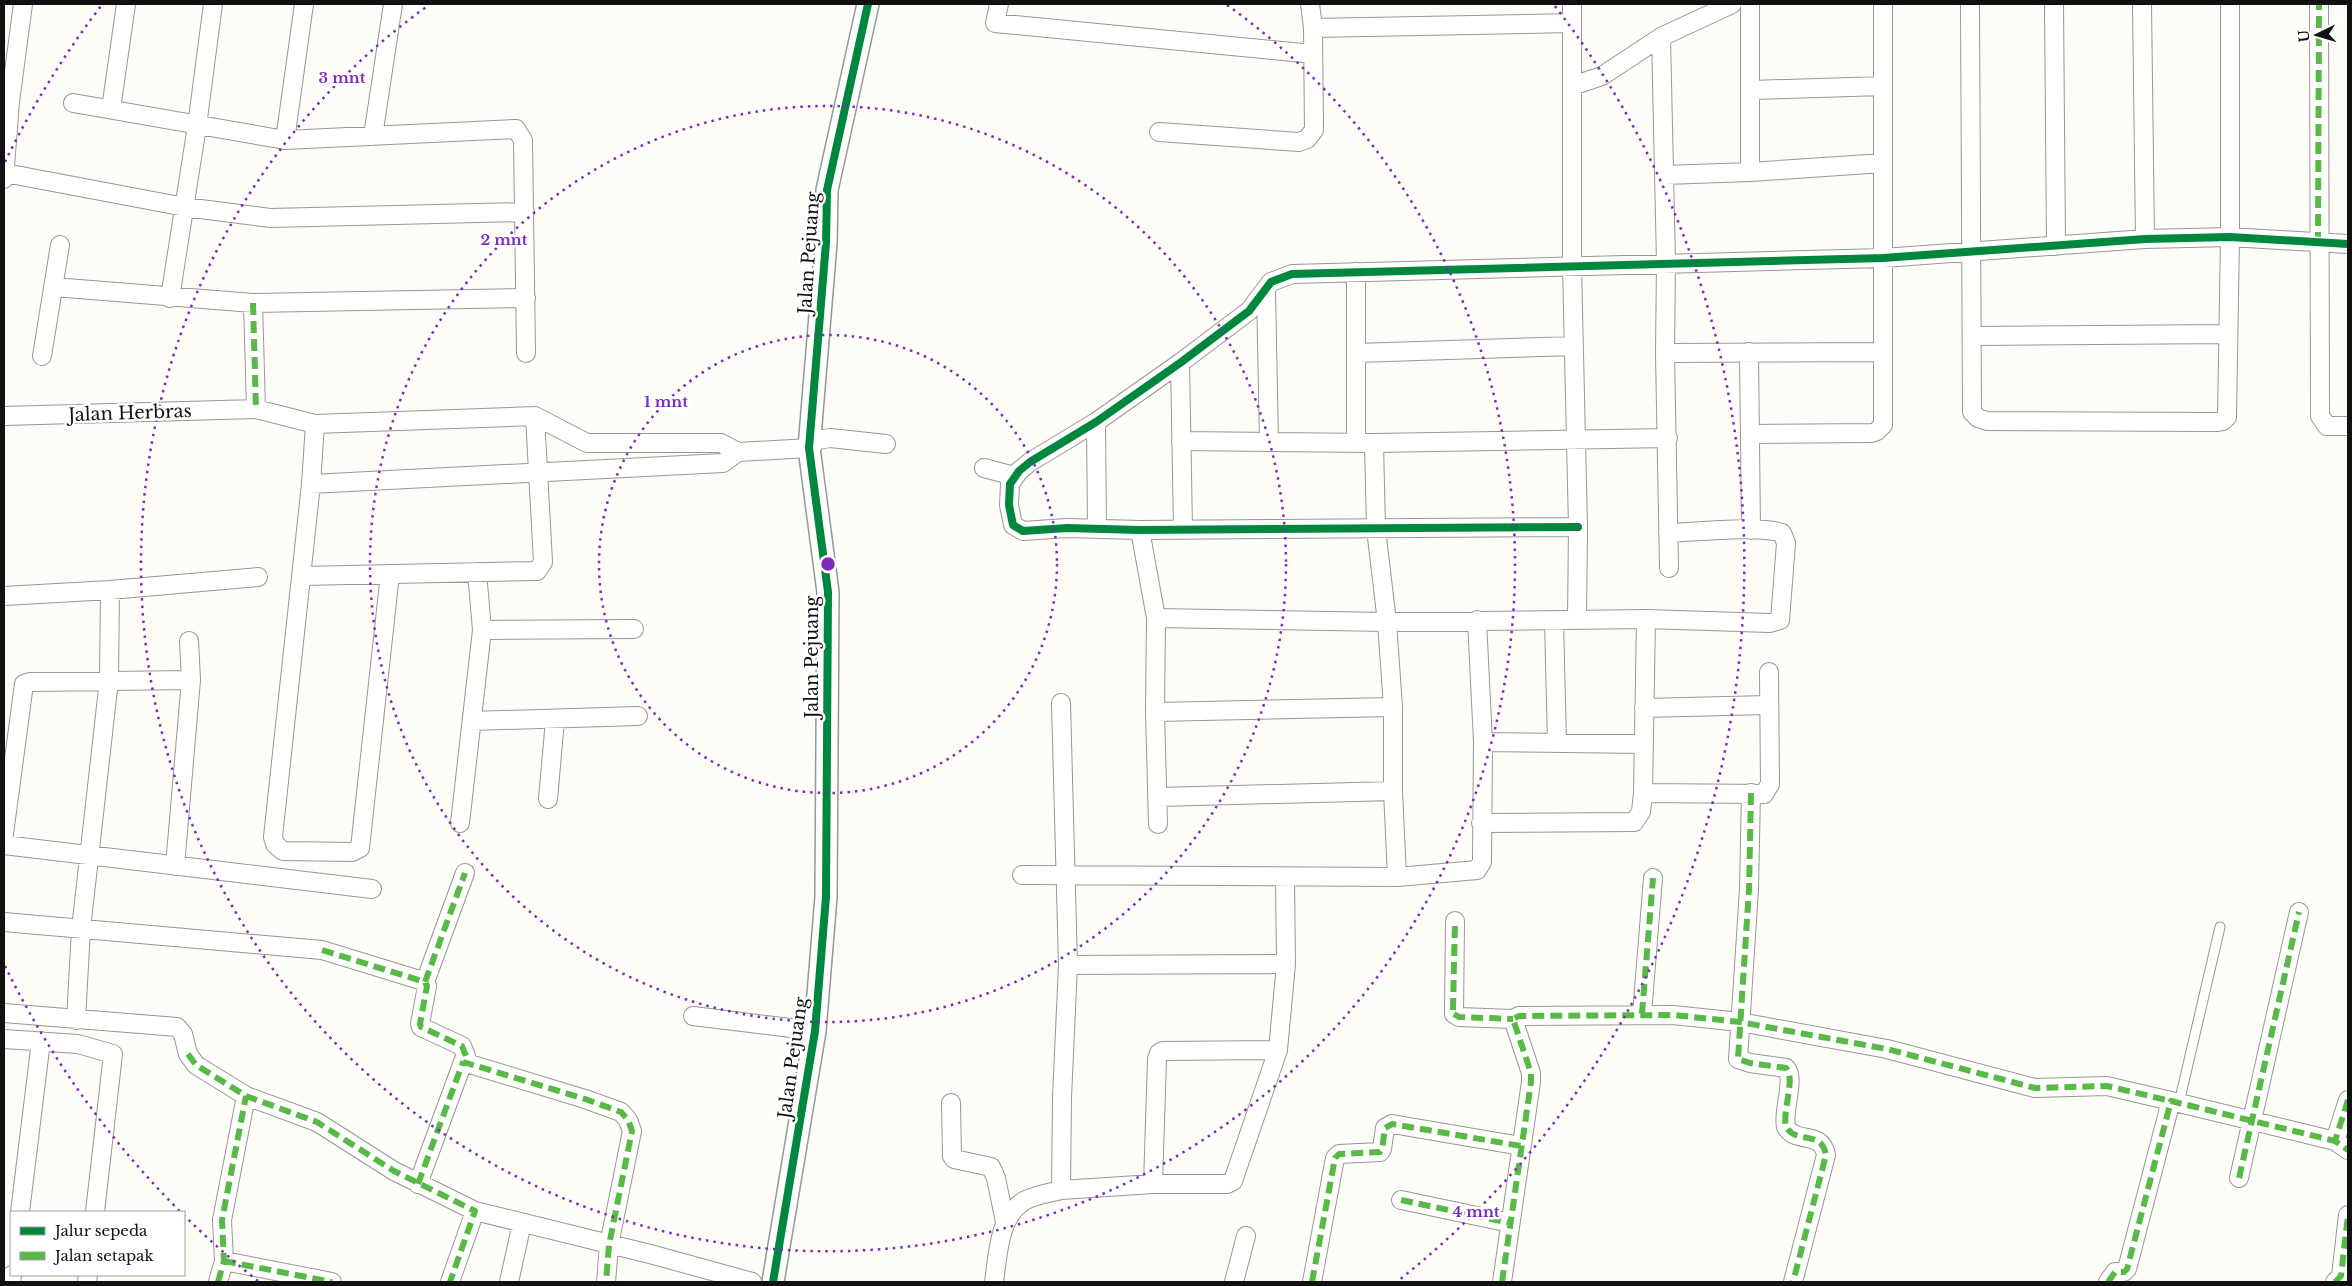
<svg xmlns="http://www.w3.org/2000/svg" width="2352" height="1286" font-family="'Libre Baskerville',serif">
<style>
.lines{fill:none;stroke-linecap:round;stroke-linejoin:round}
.service-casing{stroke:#979795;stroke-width:11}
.minor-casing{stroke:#979795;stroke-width:20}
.tertiary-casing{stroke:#979795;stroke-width:24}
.service{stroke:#fffffe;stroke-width:9}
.minor{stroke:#fffffe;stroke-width:18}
.tertiary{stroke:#fffffe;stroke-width:21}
.quiet{stroke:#58b947;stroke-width:6;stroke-dasharray:12 6;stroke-linecap:butt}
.cycleway-casing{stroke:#fff;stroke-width:11}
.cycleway{stroke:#00873e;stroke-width:8}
.ring{fill:none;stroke:#7b2cbf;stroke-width:2.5;stroke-dasharray:2.5 5}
.labels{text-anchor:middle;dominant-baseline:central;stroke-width:5;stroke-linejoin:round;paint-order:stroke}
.street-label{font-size:18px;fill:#111;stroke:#fff}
.centre{fill:#7b2cbf;stroke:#fff;stroke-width:2.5}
.ring-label{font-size:15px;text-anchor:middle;font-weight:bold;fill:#7b2cbf;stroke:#fff;stroke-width:5;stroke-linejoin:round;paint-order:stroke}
</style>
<rect width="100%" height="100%" fill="#fdfcf7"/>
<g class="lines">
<defs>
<path id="service" d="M2179,1103L2220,927"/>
<path id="minor" d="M999,4L995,23L1313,54
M1310,4L1313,28L1572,23
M1572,4V266L1578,527L1577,620
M1970,4L1972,412L1978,418L1987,421L2216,422L2223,421L2227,417L2230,237V4
M2054,4L2056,246
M2142,4L2145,239
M2319,4L2320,416L2327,426H2348
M1661,37L1666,262L1665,353L1669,568
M1572,86L1602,76L1661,37L1732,4
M1751,90L1883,86
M73,103L285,140L516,129L523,140L526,353
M111,109L126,4
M1159,132L1299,142L1307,139L1314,130L1313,28
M373,136L393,4
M285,140L304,4
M1750,172V4
M5,173L185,207L270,218L525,212
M1664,175L1750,172L1883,163
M4,179L10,102L23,4
M1356,272V443
M54,287L253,303L526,298
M1266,290L1269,442
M170,298L197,126L213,4
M253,303L256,409
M1973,336L2228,334
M1749,352L1751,530
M1356,353L1574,346
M1665,353L1883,352
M42,356L60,245
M1180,363L1183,529
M4,416L256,409L315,424L311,484L723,463L738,452
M1096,422L1097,528
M315,424L535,416L587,443H721L738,452L809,448L818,440L830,438L886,444
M1750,434L1872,433L1877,431L1883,425V4
M1181,441L1374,443L1668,438
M1374,443L1376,529L1387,622L1393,707V791L1397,877
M984,468L1014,476
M311,484L273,837L275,844L283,851L352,852L360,848L390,574
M1578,527L1140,530L1067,528L1023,531L1013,525L1009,505L1010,484L1019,471L1030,462L1096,422L1180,363L1249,311L1271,282L1292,274L1883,258L2145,239L2230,237L2348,244
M1140,530L1156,618L1155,712L1158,824
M302,576L537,571L543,562L535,416
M4,596L110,590L258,577
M1156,618L1387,622L1646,619L1770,623L1780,620L1786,543L1782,533C1759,525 1696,532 1668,533
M1554,621L1557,743
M482,630L634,629
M1644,708L1768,705
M1155,712L1393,707
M472,721L638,716
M1483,742L1644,744
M1643,793L1764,794L1770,784L1769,672
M1751,793L1749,889L1738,1059L1750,1063L1786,1068C1796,1079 1782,1111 1786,1127C1797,1145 1821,1129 1826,1155L1793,1282
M1158,797L1393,791
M548,799L555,720
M460,823L482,630L477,572
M1481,823L1634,822L1641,812L1643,793L1646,619
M4,834L24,684L30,682L191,680
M4,845L372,889
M175,866L191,680L189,641
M1022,875L1397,877L1477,870L1482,862L1483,742L1477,620
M1455,921L1454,1014L1459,1017L1513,1019
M4,922L322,950L423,981L427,986L420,1024L421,1027L462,1046L466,1056L463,1062L585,1099L621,1112L628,1120L632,1131L609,1245L606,1282
M1068,965L1286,964
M425,982L465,873
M4,1013L177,1027L183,1034L188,1054L196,1065L246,1096L317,1122L394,1171L475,1211L650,1254L752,1282
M1642,1014L1653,878
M693,1016L815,1031
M76,1020L81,929L109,680L110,590
M4,1039L78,1044L113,1054L95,1212
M2348,1100L2335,1141L2348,1150
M951,1103L952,1156L954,1159L991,1167L996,1178L1005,1222
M2239,1178L2299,912
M418,1184L463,1062
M1153,1184L1157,1059L1159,1053L1163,1051L1278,1050
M1061,1190L1153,1184H1227L1233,1181L1278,1050L1286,964L1285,877
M1401,1200L1510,1223
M20,1212L41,1041
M224,1261L332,1282
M11,1282L12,1275
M87,1282L88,1275
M218,1282L224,1261L222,1220L246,1096
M450,1282L475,1211
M509,1282L522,1223
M994,1282C998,1256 998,1217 1024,1201C1035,1195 1049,1193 1061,1190L1062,1097L1068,965L1061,703
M1234,1282L1246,1236
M1312,1282L1335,1158L1339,1154L1380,1152L1382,1149L1385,1128L1392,1124L1521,1146
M1502,1282L1531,1082V1073L1513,1019L1519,1016L1673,1015L1740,1022L1887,1049L2035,1088L2107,1086L2171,1101
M2108,1282L2115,1272H2124L2127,1269L2171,1101L2335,1141
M2335,1282L2341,1276L2348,1215"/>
<path id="tertiary" d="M773,1282L815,1031L826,897L828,592L809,448L826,243L827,190L868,4"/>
</defs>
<use href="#service" class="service-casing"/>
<use href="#minor" class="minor-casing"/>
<use href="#tertiary" class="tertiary-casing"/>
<use href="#service" class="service"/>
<use href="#minor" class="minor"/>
<use href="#tertiary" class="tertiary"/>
<path class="quiet" d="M2318,244L2319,4
M253,303L256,409
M1751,793L1749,889L1738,1059L1750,1063L1786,1068C1796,1079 1782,1111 1786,1127C1797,1145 1821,1129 1826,1155L1793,1282
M322,950L425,982L427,986L420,1024L421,1027L462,1046L466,1056L463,1062L585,1099L621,1112L628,1120L632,1131L609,1245L606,1282
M425,982L465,873
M1453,1010L1455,921
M1454,1014L1459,1017L1513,1019
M1642,1014L1653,878
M188,1054L196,1065L246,1096L317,1122L394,1171L475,1211L450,1282
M2348,1100L2335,1141L2348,1150
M2239,1178L2299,912
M418,1184L463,1062
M1401,1200L1510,1223
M224,1261L332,1282
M218,1282L224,1261L222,1220L246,1096
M1312,1282L1335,1158L1339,1154L1380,1152L1382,1149L1385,1128L1392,1124L1521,1146
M1502,1282L1531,1082V1073L1513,1019L1519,1016L1673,1015L1740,1022L1887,1049L2035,1088L2107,1086L2171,1101
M2108,1282L2115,1272H2124L2127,1269L2171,1101L2335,1141
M2335,1282L2341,1276L2348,1215"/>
<defs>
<path id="cycleway" d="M1578,527L1140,530L1067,528L1023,531L1013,525L1009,505L1010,484L1019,471L1030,462L1096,422L1180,363L1249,311L1271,282L1292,274L1883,258L2145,239L2230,237L2348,244
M773,1282L815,1031L826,897L828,592L809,448L826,243L827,190L868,4"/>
</defs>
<use href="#cycleway" class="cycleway-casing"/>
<use href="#cycleway" class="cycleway"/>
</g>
<g class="ring">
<circle cx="828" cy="564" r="229"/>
<circle cx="828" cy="564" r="458"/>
<path d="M1227 5A687 687 0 1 1 429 5"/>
<path d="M258 1281A916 916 0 0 1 5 966M5 162A916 916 0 0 1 101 6M1555 6A916 916 0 0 1 1398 1281"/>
</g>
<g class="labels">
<g class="street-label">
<text transform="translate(809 253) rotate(-86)">Jalan Pejuang</text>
<text transform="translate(130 413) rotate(-2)">Jalan Herbras</text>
<text transform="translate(812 657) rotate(-90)">Jalan Pejuang</text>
<text transform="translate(793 1058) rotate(-82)">Jalan Pejuang</text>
</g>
</g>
<circle cx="828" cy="564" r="8" class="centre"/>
<g class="ring-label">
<text x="342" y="83">3 mnt</text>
<text x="504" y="245">2 mnt</text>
<text x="666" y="407">1 mnt</text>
<text x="1476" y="1217">4 mnt</text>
</g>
<rect width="2352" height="1286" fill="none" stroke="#111111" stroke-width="10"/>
<rect x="10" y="1211" width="175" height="65" fill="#ffffff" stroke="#a0a0a0"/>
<rect x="20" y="1227" width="25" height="8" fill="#00873e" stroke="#a0a0a0"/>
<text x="55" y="1236" font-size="15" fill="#111111">Jalur sepeda</text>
<rect x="20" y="1252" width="25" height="8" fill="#58b947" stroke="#a0a0a0"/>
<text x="55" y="1261" font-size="15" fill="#111111">Jalan setapak</text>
<g transform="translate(2317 35) rotate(265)" stroke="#ffffff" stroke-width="4" paint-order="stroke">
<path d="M0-4L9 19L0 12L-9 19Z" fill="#111111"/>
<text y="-8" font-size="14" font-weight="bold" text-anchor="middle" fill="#111111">U</text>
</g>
</svg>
